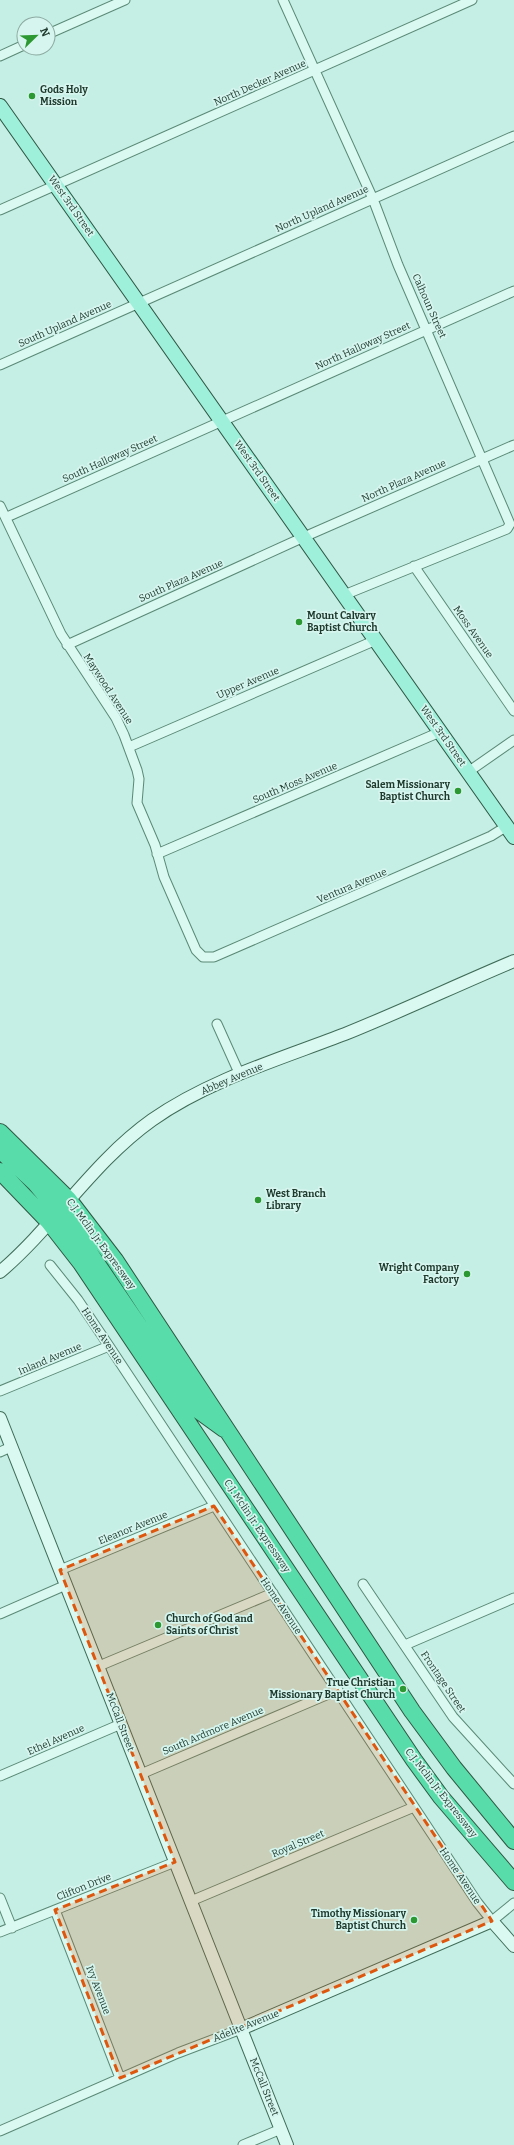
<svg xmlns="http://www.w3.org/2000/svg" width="514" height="2145" font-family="Bitter,serif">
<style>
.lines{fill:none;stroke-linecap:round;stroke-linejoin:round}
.street-casing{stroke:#5b8976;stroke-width:11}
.secondary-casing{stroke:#3f6b57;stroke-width:14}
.primary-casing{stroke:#2f5744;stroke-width:16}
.highway-casing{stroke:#2f5744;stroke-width:18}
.street{stroke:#d9f9f1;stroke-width:9}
.secondary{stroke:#d9f9f1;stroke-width:12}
.primary{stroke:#9ef0db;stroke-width:14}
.highway{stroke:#58dca9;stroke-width:16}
.marked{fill:#de570e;fill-opacity:0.2;stroke:#de570e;stroke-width:3;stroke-dasharray:8 5;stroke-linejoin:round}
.poi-dot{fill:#2c9831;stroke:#d5f5ee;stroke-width:1.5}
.labels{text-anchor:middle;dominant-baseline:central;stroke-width:3.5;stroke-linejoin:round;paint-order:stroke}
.street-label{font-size:10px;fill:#1f392d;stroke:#d5f5ee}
.poi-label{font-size:10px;font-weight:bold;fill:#1f392d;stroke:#d5f5ee;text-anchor:start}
</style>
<rect width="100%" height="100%" fill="#c5eee4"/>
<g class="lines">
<defs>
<path id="street" d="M283,0L373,199L398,265L510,524L507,529L344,595
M48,34L125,0
M0,56L24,45
M0,210L472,0
M0,365L514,136
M0,506L61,634L116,718L124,735L137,770L139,779L137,803L155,845L164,877L196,950L203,957H214L491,836L507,826
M7,517L514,291
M414,566L514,711
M67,645L304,537L514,445
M129,747L376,640
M468,772L514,740
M157,854L440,732
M217,1024L240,1075
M50,1265L78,1300L109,1346L477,1902L492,1921L514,1903
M0,1391L109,1346
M0,1452L11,1447
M60,1570L214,1506
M363,1584L453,1717L514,1784
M0,1614L66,1585
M405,1645L514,1598
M99,1666L273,1593
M141,1774L338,1690
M0,1776L121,1724
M0,1898L12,1928
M191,1901L414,1807
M55,1910L120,2078
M0,1932L175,1862
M0,2131L178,2053L241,2029L240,2026
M243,2145L281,2129"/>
<path id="secondary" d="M0,1272C55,1225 93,1162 152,1120C209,1080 280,1059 345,1034C402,1011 457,985 514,961
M0,1418L240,2026
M287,2145L241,2029L492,1921L514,1946"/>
<path id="primary" d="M0,106L514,837"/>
<path id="highway" d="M0,1132L69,1200L115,1260L412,1711L454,1768L514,1841
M0,1150L35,1183L74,1230L195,1408L224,1429
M0,1171L49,1222L81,1263L414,1760L441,1797L514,1882"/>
</defs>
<use href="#street" class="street-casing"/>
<use href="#secondary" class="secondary-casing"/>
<use href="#primary" class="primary-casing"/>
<use href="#highway" class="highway-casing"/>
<use href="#street" class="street"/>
<use href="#secondary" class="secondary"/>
<use href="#primary" class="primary"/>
<use href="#highway" class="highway"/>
</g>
<path class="marked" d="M214,1506L492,1921L120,2078L55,1910L175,1862L60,1570Z"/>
<g class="poi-dot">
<circle cx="32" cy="96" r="4"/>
<circle cx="299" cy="622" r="4"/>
<circle cx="458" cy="791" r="4"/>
<circle cx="258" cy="1200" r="4"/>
<circle cx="467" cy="1274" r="4"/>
<circle cx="158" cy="1625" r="4"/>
<circle cx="403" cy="1689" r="4"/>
<circle cx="414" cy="1920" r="4"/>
</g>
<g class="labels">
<g class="street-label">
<text transform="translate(260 83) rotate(-24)">North Decker Avenue</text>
<text transform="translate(71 206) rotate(55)">West 3rd Street</text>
<text transform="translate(322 209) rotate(-24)">North Upland Avenue</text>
<text transform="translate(429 306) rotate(66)">Calhoun Street</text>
<text transform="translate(65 324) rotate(-24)">South Upland Avenue</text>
<text transform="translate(363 346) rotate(-24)">North Halloway Street</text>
<text transform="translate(110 459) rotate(-24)">South Halloway Street</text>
<text transform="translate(257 471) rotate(55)">West 3rd Street</text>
<text transform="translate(404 481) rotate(-24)">North Plaza Avenue</text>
<text transform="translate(181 581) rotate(-24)">South Plaza Avenue</text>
<text transform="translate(473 632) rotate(55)">Moss Avenue</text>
<text transform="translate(248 683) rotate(-23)">Upper Avenue</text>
<text transform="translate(108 689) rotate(57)">Maywood Avenue</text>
<text transform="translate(443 736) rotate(55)">West 3rd Street</text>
<text transform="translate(295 783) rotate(-23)">South Moss Avenue</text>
<text transform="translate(352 886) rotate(-23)">Ventura Avenue</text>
<text transform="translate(232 1079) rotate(-23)">Abbey Avenue</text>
<text transform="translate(101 1244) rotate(54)">C.J. Mclin Jr. Expressway</text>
<text transform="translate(102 1336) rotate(56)">Home Avenue</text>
<text transform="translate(50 1359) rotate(-23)">Inland Avenue</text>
<text transform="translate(257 1526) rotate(56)">C.J. Mclin Jr. Expressway</text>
<text transform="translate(133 1528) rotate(-22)">Eleanor Avenue</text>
<text transform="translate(281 1606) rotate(56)">Home Avenue</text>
<text transform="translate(443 1682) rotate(56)">Frontage Street</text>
<text transform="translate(120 1722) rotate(69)">McCall Street</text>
<text transform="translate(213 1731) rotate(-23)">South Ardmore Avenue</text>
<text transform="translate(56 1740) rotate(-24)">Ethel Avenue</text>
<text transform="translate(441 1793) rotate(52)">C.J. Mclin Jr. Expressway</text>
<text transform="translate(298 1844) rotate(-23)">Royal Street</text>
<text transform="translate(460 1876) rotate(56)">Home Avenue</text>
<text transform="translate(84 1887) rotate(-22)">Clifton Drive</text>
<text transform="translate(98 1990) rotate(69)">Ivy Avenue</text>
<text transform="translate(246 2026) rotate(-22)">Adelite Avenue</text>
<text transform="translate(264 2087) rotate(68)">McCall Street</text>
</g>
<g class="poi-label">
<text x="40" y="90">Gods Holy<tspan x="40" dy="12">Mission</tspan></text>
<text x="307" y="616">Mount Calvary<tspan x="307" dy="12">Baptist Church</tspan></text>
<text x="450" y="785" text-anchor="end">Salem Missionary<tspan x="450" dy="12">Baptist Church</tspan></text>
<text x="266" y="1194">West Branch<tspan x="266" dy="12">Library</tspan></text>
<text x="459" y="1268" text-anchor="end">Wright Company<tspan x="459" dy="12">Factory</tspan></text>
<text x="166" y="1619">Church of God and<tspan x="166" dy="12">Saints of Christ</tspan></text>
<text x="395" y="1683" text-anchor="end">True Christian<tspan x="395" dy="12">Missionary Baptist Church</tspan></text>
<text x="406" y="1914" text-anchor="end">Timothy Missionary<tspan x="406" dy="12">Baptist Church</tspan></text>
</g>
</g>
<g transform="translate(36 36) rotate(67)"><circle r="19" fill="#d5f5ee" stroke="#8caaa1"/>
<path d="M0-3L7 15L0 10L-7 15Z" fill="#2c9831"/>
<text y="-6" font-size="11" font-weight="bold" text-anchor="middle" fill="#1f392d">N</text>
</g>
</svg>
